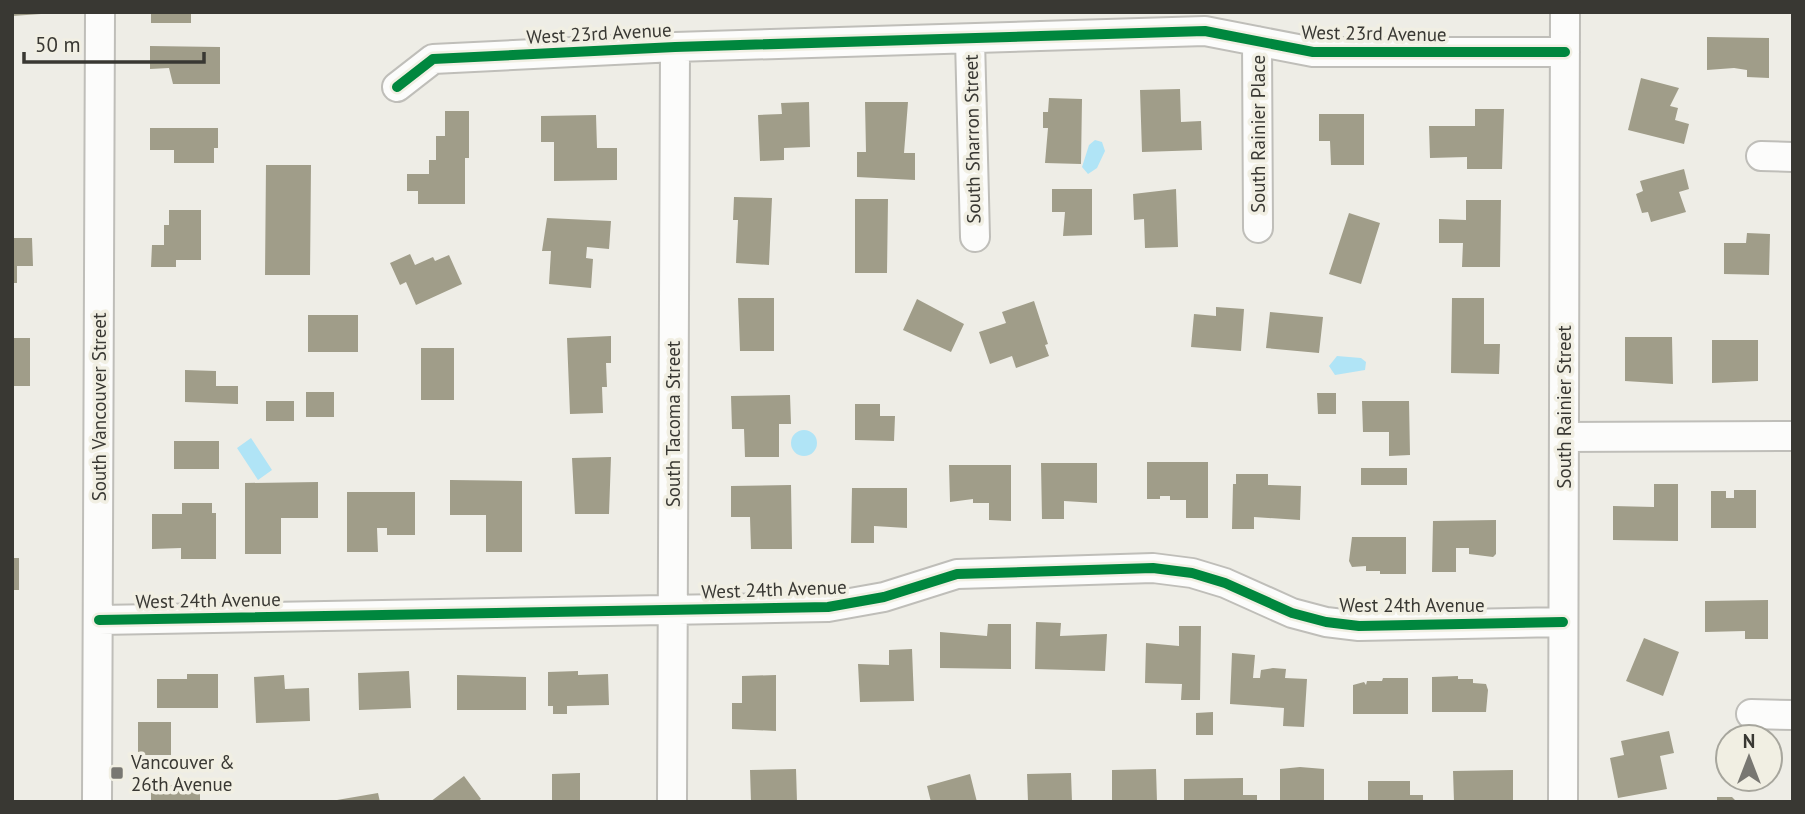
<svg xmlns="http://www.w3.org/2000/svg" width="1805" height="814" font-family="'PT Sans',sans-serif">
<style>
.water{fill:#b0e4f6}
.building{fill:#a09d89}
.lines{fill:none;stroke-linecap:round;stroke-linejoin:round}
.minor-casing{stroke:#bfbeb9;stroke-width:32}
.minor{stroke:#fcfcfb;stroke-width:28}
.cycleway-casing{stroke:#f1efe3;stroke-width:15}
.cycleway{stroke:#00873e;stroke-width:10}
.poi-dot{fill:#787772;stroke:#f1efe3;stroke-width:2.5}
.labels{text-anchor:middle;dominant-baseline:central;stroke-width:7;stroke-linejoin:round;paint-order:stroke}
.street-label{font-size:19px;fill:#393833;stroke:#f1efe3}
.poi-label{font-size:19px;fill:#393833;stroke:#f1efe3;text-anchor:start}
</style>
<rect width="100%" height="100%" fill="#eeede6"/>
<path class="water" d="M1095,140L1102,142L1105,151L1097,168L1088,174L1082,167L1089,145Z
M1337,356L1361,358L1366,362L1365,370L1335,375L1329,366Z
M791 443a13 13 0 1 1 26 0a13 13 0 1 1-26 0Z
M251,438L272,470L258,480L237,448Z"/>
<path class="building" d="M12,12H41V14L12,16Z
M151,12H191V23H151Z
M1707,37L1769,38V78L1747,77V70L1734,68L1707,70Z
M150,46L220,47V84H173L169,68L150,69Z
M1641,78L1679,88L1670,106L1678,108L1675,120L1689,124L1684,144L1628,130Z
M1180,89L1181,122L1201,121L1202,150L1142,152L1140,90Z
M1049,98L1082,99L1081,164L1045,163L1048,128H1043V112H1048Z
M809,102L810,147L784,148V160L760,161L758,115L782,114L781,103Z
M865,102H908L904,153H915V180L857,177V152H866Z
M1475,109H1504L1502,169H1467V157L1430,158L1429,126H1475Z
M445,111H469V158H465V204H418V191H407V174H429V160H436V136H445Z
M1319,114H1364V165H1331L1330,141H1319Z
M596,115L597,148H617V180L554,181V142H541V116Z
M150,128H218V148H214V163H174V150H150Z
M266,165H311L310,275H265Z
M1684,169L1689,189L1679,192L1686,212L1651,222L1648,212L1642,213L1636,194L1643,191L1640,181Z
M1052,189H1092V235L1063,236L1065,212H1052Z
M1176,189L1178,247L1145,248L1144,219L1134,220L1133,194Z
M734,197L772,198L769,265L736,263L738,220H733Z
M855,199H888L887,273H855Z
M1466,200H1501L1500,267H1462L1463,243H1439V219L1466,220Z
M169,210H201V260H176V267H151L152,245H164V225H169Z
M1349,213L1380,223L1361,284L1329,274Z
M547,218L611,221L609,249L587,247L586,258L593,259L591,288L549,284L551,251H542Z
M1747,233L1770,234L1769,275L1724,274V243H1746Z
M12,238H32L33,266H17V283H12Z
M410,254L415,265L433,257L435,261L449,255L462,284L416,305L406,282L400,285L390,263Z
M738,298H774V351H740Z
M1452,298H1484V344H1500L1499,374L1451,373Z
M917,299L964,324L951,352L903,330Z
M1034,301L1048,344L1045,345L1049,356L1016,368L1012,356L990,364L979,332L1006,323L1002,312Z
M1216,307L1244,309L1241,351L1191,347L1194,314L1216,316Z
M1270,312L1323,317L1319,353L1266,348Z
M308,315H358V352H308Z
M611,336V363H606L607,387H602L603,413L570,414L567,338Z
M1625,337H1672L1673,384L1625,381Z
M12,338H30V386H12Z
M1712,340H1758V381L1712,383Z
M421,348H454V400H421Z
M185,370L216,371V386H238V404L185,402Z
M306,392H334V417H306Z
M1317,393H1336V414H1318Z
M790,395L791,424H779V457H745L744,429H732L731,396Z
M266,401H294V421H266Z
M1362,401H1409L1410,455L1389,456V432H1363Z
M855,404H880V416H895L894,441L855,440Z
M174,441H219V469H174Z
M611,457L609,514H575L572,458Z
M1147,462H1208V518H1186V500H1170V496H1160V499H1147Z
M1041,463H1097V503L1064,501V519H1042Z
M949,465H1011V521L989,520V503H973V499L950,502Z
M1361,468H1407V485H1361Z
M1236,474H1268V485L1301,486L1300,520L1254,517V529H1232L1233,484H1236Z
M450,480L522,481V552H486V515H450Z
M318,482V518H281V554H245V483Z
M1654,484H1678V541L1613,540V506L1654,507Z
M791,485L792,549H751L750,517H731V486Z
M852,488H907V528L874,526V543H851Z
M1734,490H1756V528H1711V491H1726V498H1734Z
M347,492H415V535H387V528H377L378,552H347Z
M182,503H212V513H216V559H181V548L152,549V514H182Z
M1496,520V554L1493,557L1469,554V548H1456V572H1432L1433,521Z
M1352,537H1406V574H1380V571H1366V566L1352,567L1349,561Z
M12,558H19V590H12Z
M1768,600V639H1745V631L1705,632V601Z
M1036,622L1061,623L1060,636L1107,634L1105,671L1035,669Z
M988,624H1011V669L940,668V632L987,636Z
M1179,626H1201L1200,700H1181L1182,684L1145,683L1146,643L1179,646Z
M1644,638L1679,652L1663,696L1626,681Z
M912,649L914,701L860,702L858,664L889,665V650Z
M1232,653L1255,655L1253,678H1260L1261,670L1273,668L1286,669L1285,678L1307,679L1304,727L1283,726L1284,708L1230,704Z
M409,671L411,708L359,710L358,673Z
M578,671V675L608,674L609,705L567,706V714H553V706H548V672Z
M187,674H218V708H157V679H187Z
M284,675L285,689L309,688L310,721L256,723L254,677Z
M457,675L526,677V710H457Z
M776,675V731L732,729V703H742V676Z
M1458,676V679H1473V683L1486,684L1488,690L1486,712H1432V677Z
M1383,678H1408V714H1353V685L1364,682L1366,685L1367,681H1382Z
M1213,712V735H1196V713Z
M138,722H171V755H138Z
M1669,731L1674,753L1660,756L1667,789L1618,798L1610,758L1624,755L1621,741Z
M1300,767L1324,769V802H1280V769Z
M796,769L797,802H751L750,770Z
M1156,769L1157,802L1112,801V770Z
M1513,770V802H1454L1453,771Z
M580,773V802H552V774Z
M1071,773L1072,802H1028L1027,774Z
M970,774L977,802H931L927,786Z
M464,776L481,799L477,802H430Z
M1243,778V795H1257V802H1184V779Z
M1368,781H1410V795H1423V802H1368Z
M151,785H200V802H151Z
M378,793L380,802H337V800Z
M1717,797H1732L1737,802H1717Z"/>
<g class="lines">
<defs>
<path id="minor" d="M970,40L975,237
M1257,41L1258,228
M397,87L433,59L675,47L1205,31L1313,52H1565
M1761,156L1793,157
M1564,437L1793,436
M99,620L828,607L884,597L957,574L1153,568L1192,573L1225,583L1292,613L1326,622L1359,626L1563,622
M1751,714L1793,715
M97,802L100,12
M672,802L675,47
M1563,802L1565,12"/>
</defs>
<use href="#minor" class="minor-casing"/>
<use href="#minor" class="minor"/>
<defs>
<path id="cycleway" d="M397,87L433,59L675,47L1205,31L1313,52H1565
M99,620L828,607L884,597L957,574L1153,568L1192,573L1225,583L1292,613L1326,622L1359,626L1563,622"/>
</defs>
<use href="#cycleway" class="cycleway-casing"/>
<use href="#cycleway" class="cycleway"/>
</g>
<rect class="poi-dot" x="110" y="766" width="14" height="14" rx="3.5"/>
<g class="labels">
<g class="street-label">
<text transform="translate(599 33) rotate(-3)">West 23rd Avenue</text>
<text transform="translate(1374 33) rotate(1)">West 23rd Avenue</text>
<text transform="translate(1258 134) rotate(-90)">South Rainier Place</text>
<text transform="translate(972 139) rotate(-91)">South Sharron Street</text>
<text transform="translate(99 407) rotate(-90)">South Vancouver Street</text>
<text transform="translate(1564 407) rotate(-90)">South Rainier Street</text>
<text transform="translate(673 424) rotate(-90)">South Tacoma Street</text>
<text transform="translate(774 589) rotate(-2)">West 24th Avenue</text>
<text transform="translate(208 600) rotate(-1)">West 24th Avenue</text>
<text x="1412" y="605">West 24th Avenue</text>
</g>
<g class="poi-label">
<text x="131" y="762">Vancouver &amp;<tspan x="131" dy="22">26th Avenue</tspan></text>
</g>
</g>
<rect width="1805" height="814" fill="none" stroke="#393833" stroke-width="28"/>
<g transform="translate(1749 758)"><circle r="33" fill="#f1efe3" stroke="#a7a69d" stroke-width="2"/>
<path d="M0-5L12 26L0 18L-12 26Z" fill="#787772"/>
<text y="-10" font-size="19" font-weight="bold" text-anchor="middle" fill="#393833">N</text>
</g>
<path d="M24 52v10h180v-10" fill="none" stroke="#393833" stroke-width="3.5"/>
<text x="35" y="52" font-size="21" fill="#393833" stroke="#f1efe3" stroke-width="5" paint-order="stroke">50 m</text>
</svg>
